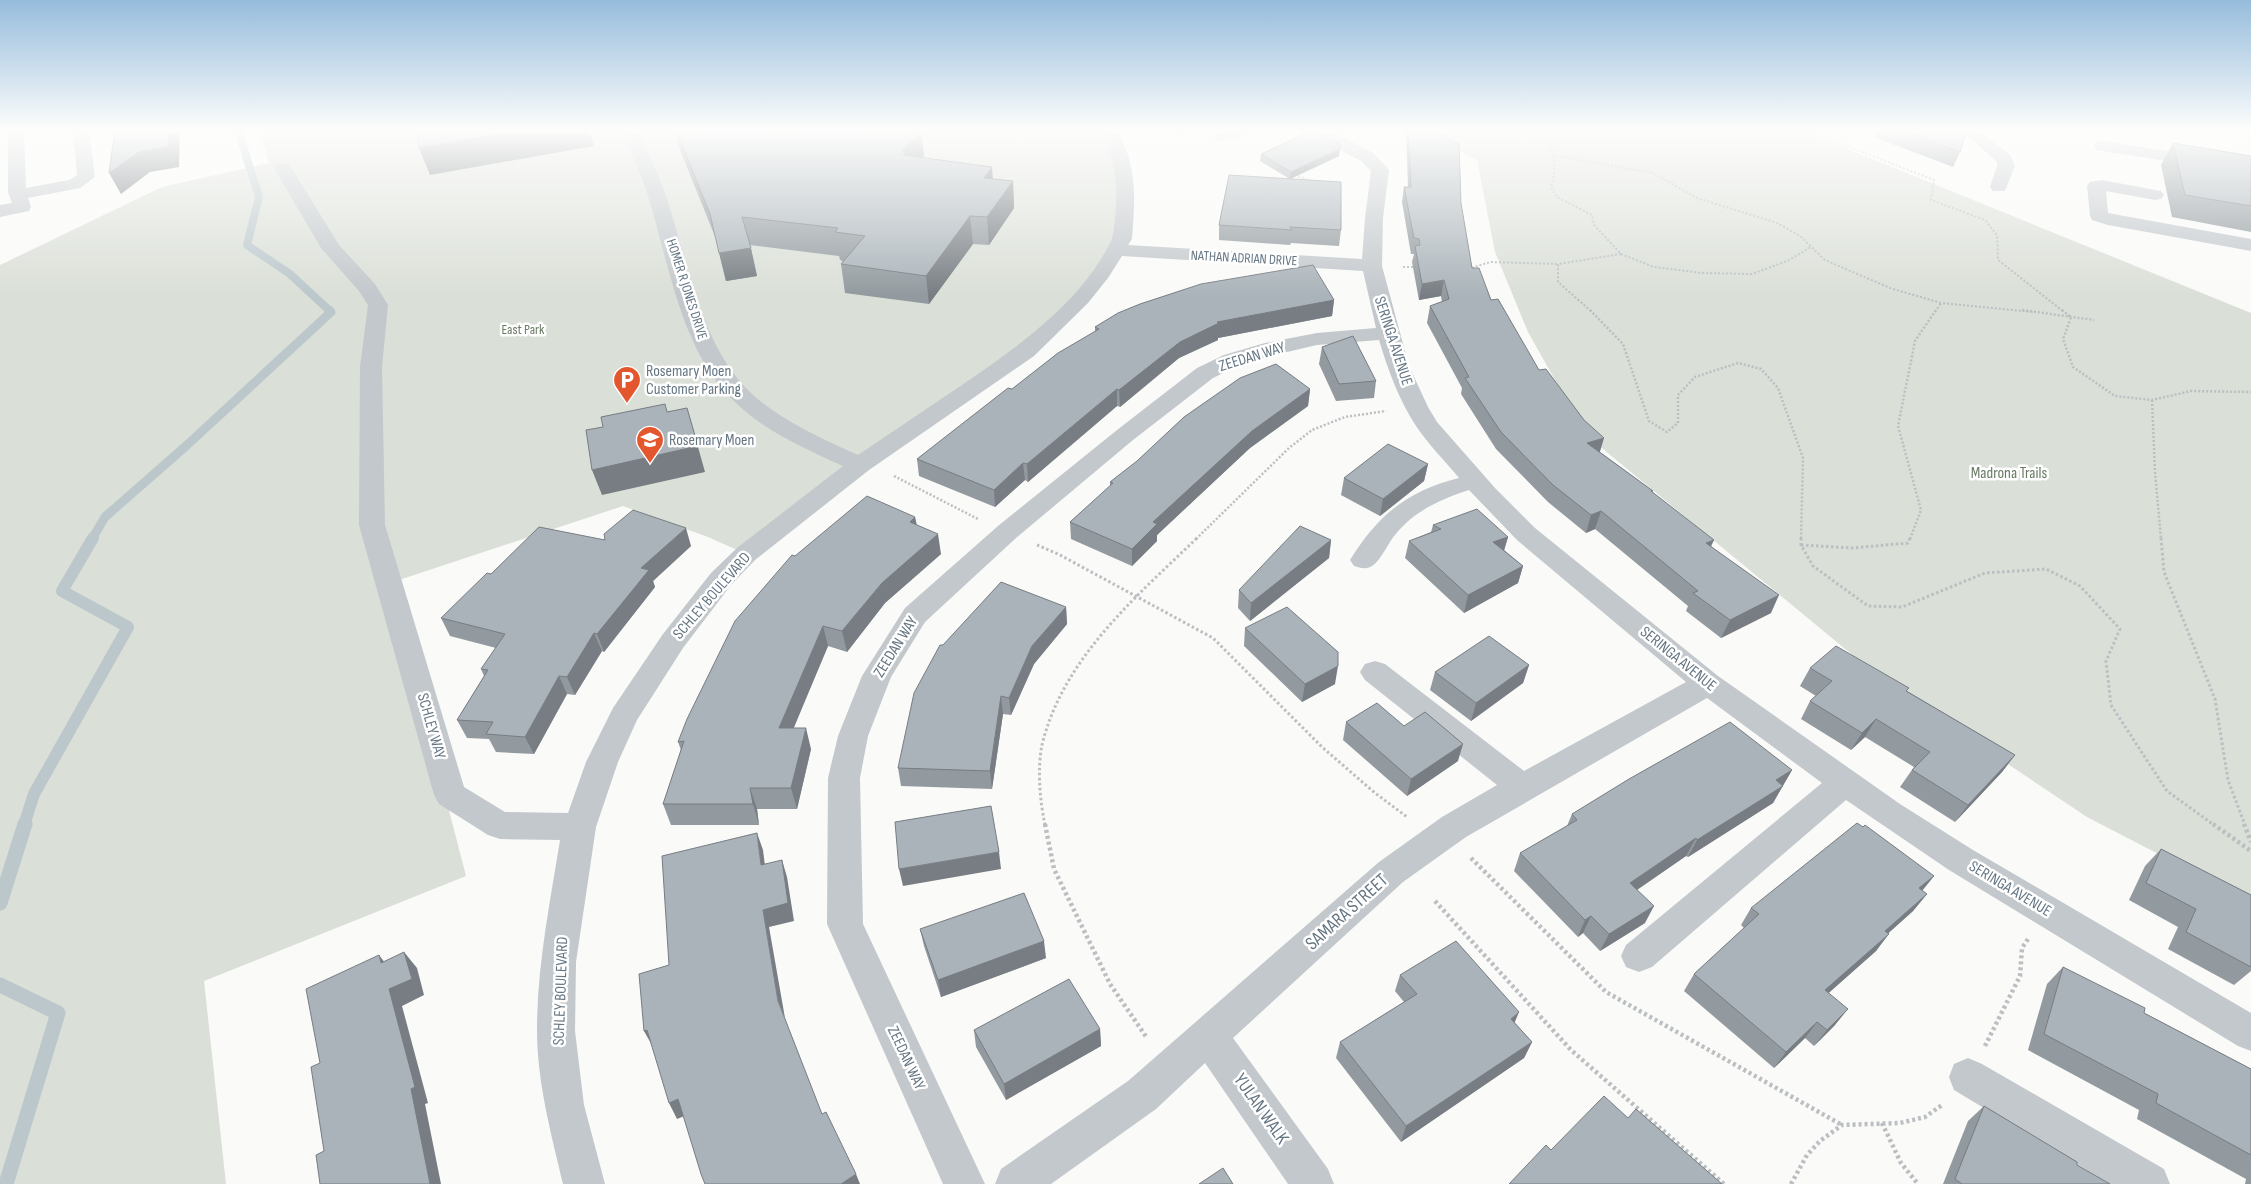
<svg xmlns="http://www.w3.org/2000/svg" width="2251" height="1184" font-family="'Sofia Sans Condensed',sans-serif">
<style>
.green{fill:#dadfd7}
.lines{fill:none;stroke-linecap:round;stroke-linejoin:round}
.stream-far3{stroke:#bbc7cb;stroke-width:8}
.stream-far2{stroke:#bbc7cb;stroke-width:9}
.stream-far1{stroke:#bbc7cb;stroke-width:12}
.stream{stroke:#bbc7cb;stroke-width:15}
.path-far3{stroke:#bbbfc2;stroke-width:2;stroke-dasharray:2 2;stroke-linecap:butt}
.path-far2{stroke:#bbbfc2;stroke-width:2.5;stroke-dasharray:2 2;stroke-linecap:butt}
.path-far1{stroke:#bbbfc2;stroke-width:3;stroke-dasharray:2.5 2.5;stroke-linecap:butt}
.path{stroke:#bbbfc2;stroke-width:4.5;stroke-dasharray:3 3;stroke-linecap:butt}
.minor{fill:#c3c8cc;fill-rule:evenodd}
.wall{fill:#929a9f}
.shaded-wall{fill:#777d82}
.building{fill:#aab3b9;stroke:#777d82}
.labels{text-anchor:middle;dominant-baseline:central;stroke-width:5;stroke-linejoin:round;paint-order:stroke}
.far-street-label{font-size:14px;fill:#657683;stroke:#fff}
.far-park-label{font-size:14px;fill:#687a64;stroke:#fff}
.street-label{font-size:16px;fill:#657683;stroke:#fff}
.poi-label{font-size:16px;fill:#657683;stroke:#fff;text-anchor:start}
.park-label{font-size:16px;fill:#687a64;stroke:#fff}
.near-street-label{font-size:19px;fill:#657683;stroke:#fff}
</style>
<rect width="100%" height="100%" fill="#fafaf8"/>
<path class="green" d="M260,130H1109L1125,219L1081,299L746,554L708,537L623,506L390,583L466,876L204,981L226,1184H0V265L162,187L269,163Z
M1421,130H1801L2251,313V902L2087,817L1884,681L1586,435L1528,332L1495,252L1477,160Z"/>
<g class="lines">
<path class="stream-far3" d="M238,130L259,197L247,245L290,274L331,312"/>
<path class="stream-far2" d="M92,539L105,517L186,446L331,312L329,310"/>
<path class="stream-far1" d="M24,825L34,794L128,627L62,591L93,538"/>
<path class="stream" d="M0,903L25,824
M0,985L58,1013L6,1184"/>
<path class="path-far3" d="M1544,130C1555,150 1557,165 1551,187L1557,197L1592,215L1594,225L1621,254L1558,264V282L1592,312
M1806,130L1934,180L1931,200L1985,220L1997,235L1998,260L2064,312
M1556,156L1653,173L1697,198L1777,223L1800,236L1825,260L1890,288L1941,303L2033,312
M1298,176L1311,181
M1621,254L1654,267L1703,273L1752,274L1787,261L1811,247
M1403,267H1416
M1468,269L1490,262L1558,264
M1935,312L1941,303"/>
<path class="path-far2" d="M1590,310L1623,344L1649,421L1667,432L1678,423V395L1695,377L1738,363L1761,369L1778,388L1803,458L1801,539
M2022,310L2094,320
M2062,310L2071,317L2063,339L2073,367L2115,396L2152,400L2191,391L2251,392
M2152,400L2155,472L2161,539
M894,476L978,519
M1196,539L1289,448L1312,430L1345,417L1386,411
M1910,539L1921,510L1898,426L1915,341L1936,310"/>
<path class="path-far1" d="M1801,538V545L1813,566L1868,606L1902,607L1985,573L2046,569L2080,586L2120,629L2106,661L2111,705L2167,791L2214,825
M2161,538L2164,572L2215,699L2228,780L2245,825
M1037,545L1060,555L1213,638L1322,747L1375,793L1407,817
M1801,545L1853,548L1908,543L1910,538
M1045,825C1040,801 1037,770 1042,745C1063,658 1136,597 1197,538"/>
<path class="path" d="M1045,824L1054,869L1110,984L1147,1038
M2213,824L2251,851
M2244,824L2251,842
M1471,858L1606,992L1842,1125
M1435,901L1571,1050L1724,1184
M1985,1046L2020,976L2022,948L2028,939
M1882,1123L1901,1163L1918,1184
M1791,1184L1807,1155L1820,1141L1842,1125L1900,1123L1925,1117L1942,1105"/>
<path class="minor" d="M8,130H24L26,188L69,180L77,175L73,130H89L95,177L80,188L28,198L31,207L29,211L0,217V205L12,203L8,192Z
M621,130H637C647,151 657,171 665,193C687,257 699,344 751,393C781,421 821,438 858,455C891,433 923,411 956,389C1014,349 1079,306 1111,241C1114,235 1114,225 1115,219C1118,186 1116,159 1101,130H1117C1138,168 1135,198 1132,239L1128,245L1362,259L1365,218L1371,171L1361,161L1311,134L1309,130H1330L1373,153L1389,170L1383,218L1382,266L1409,366L1428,407L1437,422L1495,488L1535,528L1718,676L1900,804L1973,850L2251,1013V1051L2238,1046L1949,870L1846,800L1652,967L1639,972L1626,967L1621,956L1626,945L1822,783L1707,698L1466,837L1403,882L1233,1038L1328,1169L1334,1184H1288L1205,1063L1156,1109L1051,1184H995L1001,1169L1128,1081L1379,862L1442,817L1497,785L1365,680L1360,672L1365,664L1375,661L1385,664L1524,771L1686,682L1517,540L1469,490C1441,499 1414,511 1395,535C1388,543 1380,562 1372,566C1366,570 1360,568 1354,566L1350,560C1378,515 1407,491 1459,478C1445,461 1428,444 1416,426C1399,400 1388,370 1379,340L1317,345L1270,356L1240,365L1213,378L1133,440L1016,538L925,622L891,677L868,736L860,778L863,924L985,1184H943L827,924L828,778L838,736L862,676L905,608L998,526L1117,430L1197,368L1224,355L1265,343L1317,333L1376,328L1363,271L1122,256L1108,278L1088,303L1034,356L869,470L755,560L731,585L683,648L637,720L618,762L596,827L576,962L575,1031L584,1105L605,1184H563C551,1133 537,1082 537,1030C537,966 550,903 560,840L500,839L488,835L439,804L434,795L359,525L360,367L368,305L359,291L321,248L274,168L277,164H289L339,245L375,284L388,305L382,367L385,525L464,787L505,812L568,813L586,762L613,708L663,634L711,573L737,548L843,466C806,449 766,432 736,403C680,352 669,261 647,193C640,171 630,151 621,130Z
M1225,130H1253L1251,134L1222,141L1216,140L1214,136L1216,132Z
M1961,130H1979L2011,156L2015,166L2005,191H1993L1990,187L1997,166V162Z
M2102,141L2251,164V174L2096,150L2094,146L2096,142Z
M2102,180L2155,190L2161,191L2164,195L2161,199L2155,200L2106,191L2108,213L2251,239V251L2108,225L2092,220L2090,216L2087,186L2090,182Z
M1968,1058L1982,1064L2164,1169L2170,1184H2110L1954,1090L1949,1077L1954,1064Z"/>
</g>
<path class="wall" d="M675,130L921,131L924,157L923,158L993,179L1013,181L1014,208L989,245L973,244L929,304L845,293L841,264L843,261L840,260L839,256L750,245L757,276L726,281L716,239L680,150Z
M1406,130H1432L1461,203L1472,268L1491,300L1539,370L1600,452L1653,491L1652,492L1711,546L1771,613L1721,638L1686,611L1688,606L1595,529L1586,533L1548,502L1496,449L1461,394L1462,388L1427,323L1430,306L1442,302L1441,296L1419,300L1412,262L1414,254H1411L1402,202L1404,187H1408Z
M1876,130H1967L1960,152L1953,167L1874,137Z
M2173,143L2251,156V232L2172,217L2161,165Z
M1261,154L1339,156L1290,179L1260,161Z
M1229,175L1341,230L1339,246L1291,243L1290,245L1219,240V225Z
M1334,300L1332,316L1218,338V340L1179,358L1120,407L1117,406L1028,482L1025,480L995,507L919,476L917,459L1012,389L1095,332V327Z
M1322,347L1376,381L1374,398L1336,401L1319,364Z
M1310,389L1308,406L1250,448L1157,535V541L1132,566L1071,539L1070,522L1110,487V482Z
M1428,464L1424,481L1380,516L1341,495L1344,478Z
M915,517L917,525L941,554L885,603L847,652L828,646L793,728L811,749L797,809H757L759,825H671L663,804L681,750L678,742L795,556Z
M1433,525L1508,537L1504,550L1523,566L1518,583L1464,613L1405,558L1409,541L1431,532Z
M605,540L691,546L653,581L655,587L604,652L602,651L575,695L567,694L534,754L496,752L489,739L467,738L457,720L484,676L481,669L496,648L450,636L441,618L491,574Z
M1331,540L1329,558L1250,621L1238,608L1239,590Z
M1066,607L1067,624L1034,664L1011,715L1003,714L992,789L901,786L898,768L943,645Z
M1245,628L1335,684L1302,702L1244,646Z
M1529,665L1523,683L1471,721L1430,690L1435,672Z
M1810,668L1907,691L2015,755L2002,772L1955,822L1900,787L1914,767L1865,737L1851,750L1801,719L1810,701L1816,696L1800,686Z
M1346,722L1404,726L1458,761L1407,796L1343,740Z
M1792,770L1773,803L1688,857L1686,856L1637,890L1645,923L1600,951L1583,933L1578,937L1514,871L1520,853L1567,826L1572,814Z
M2161,849L2251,895V971L2234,985L2168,949L2178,927L2129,900L2145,866Z
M1934,876L1922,891L1927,894L1913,911L1888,933L1876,951L1828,993L1835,1025L1814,1046L1805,1038L1774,1068L1684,991L1694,974L1744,928L1741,925L1751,908Z
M920,929L1046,958L941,997L924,946Z
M2063,967L2144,1013L2251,1069V1184H2245L2246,1179L2137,1119L2139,1110L2028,1050L2047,984Z
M1400,975L1515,1023L1532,1042L1524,1058L1401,1142L1336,1058L1340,1042L1404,1002L1395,991Z
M1100,1029L1101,1046L1006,1100L976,1047L974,1030Z
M1984,1106L2077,1165L2110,1184H1943L1968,1121Z"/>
<path class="shaded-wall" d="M169,130H180L179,167L150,172L121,194L109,173Z
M520,130H589L594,146L430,175L419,148Z
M1178,130H1188L1178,133Z
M921,131L924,157L909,173L902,151Z
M1340,149L1339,156L1290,179L1291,172Z
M992,167L994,194L984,178Z
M1013,181L1014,208L989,245L987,217Z
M970,216L973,244L929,304L926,276Z
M751,248L757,276L726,281L719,253Z
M1444,280L1441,296L1419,300L1422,284Z
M1334,300L1332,316L1218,338V340L1179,358L1120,407L1119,390L1180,342L1217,322Z
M1117,389V406L1028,482L1027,464Z
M1310,389L1308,406L1250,448L1157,535V541L1132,566V549L1153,522L1252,431Z
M687,408L705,472L602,495L592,470Z
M1604,438L1599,455L1587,443Z
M1023,463L1025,480L995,507L994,490Z
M1428,464L1424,481L1380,516L1383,499Z
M1601,511L1595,529L1586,533L1591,515Z
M915,517L918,537L910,522Z
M686,528L691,546L653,581L655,587L604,652L597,634L641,568Z
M938,534L941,554L885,603L847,652L842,631L882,583Z
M1508,537L1503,554L1493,542Z
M1331,540L1329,558L1250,621L1251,603Z
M1714,540L1706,557V543Z
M1523,566L1518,583L1464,613L1468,595Z
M1779,595L1771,613L1721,638L1730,620Z
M1066,607L1067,624L1034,664L1011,715L1009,698L1032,646Z
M823,626L828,646L785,749L779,728Z
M594,633L602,651L575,695L567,677Z
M1529,665L1523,683L1471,721L1476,703Z
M1338,666L1335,684L1302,702L1305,684Z
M559,676L567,694L534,754L525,737Z
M1001,696L1003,714L992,789L990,771Z
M1876,719L1865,737L1851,750L1862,733Z
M806,728L811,749L797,809L791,788Z
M1463,744L1458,761L1407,796L1411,779Z
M2015,755L2002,772L1955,822L1968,805Z
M1792,770L1773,803L1688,857L1697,840L1776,780Z
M750,788L757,809L759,825L753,804Z
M757,833L763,850L767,882L761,865Z
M1696,838L1686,856L1622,900L1630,883Z
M999,852L1001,869L903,886L899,869Z
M782,860L787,877L794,921L769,927L785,1018L778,1001L763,910Z
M1934,876L1920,893L1919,888Z
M1927,894L1913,911L1872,948L1885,931Z
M1654,906L1645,923L1600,951L1609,934Z
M1591,916L1583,933L1578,937L1585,920Z
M1889,934L1876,951L1813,1007L1825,990Z
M1044,941L1046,958L941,997L938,980Z
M404,952L417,968L424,995L402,1006L428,1103L425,1104L441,1184H430L389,989Z
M379,955L392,972L381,963Z
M1848,1009L1835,1025L1814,1046L1827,1030Z
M1519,1012L1512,1029L1511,1019Z
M1817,1022L1805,1038L1774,1068L1786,1052Z
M1100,1029L1101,1046L1006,1100L1004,1084Z
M647,1030L653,1047L644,1031Z
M1532,1042L1524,1058L1401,1142L1406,1126Z
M678,1099L687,1115L677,1119L669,1103Z
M856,1174L860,1184H841Z"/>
<path class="building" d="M115,130H169L168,147L139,152L109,173Z
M416,130H520L419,148Z
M676,130L921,131L902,151H906L903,155L992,167L984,178L1013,181L987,217L970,216L926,276L841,264L865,236L835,232L838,228L742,217L751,248L719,253L710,214Z
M1313,130H1314L1340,144V149L1291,172L1261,154Z
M1408,130H1432L1459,144L1461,203L1472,268H1479L1491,300L1498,299L1539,370L1546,369L1584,420L1604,438L1587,443L1653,491H1651L1714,540L1706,543L1779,595L1730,620L1693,593L1698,591L1601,511L1591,515L1553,485L1501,432L1465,378L1469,377L1430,306L1449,299L1444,280L1422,284L1415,246L1420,245L1419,239L1414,238L1404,187H1411Z
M1901,130H1967L1960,152Z
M2173,143L2251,156V206L2185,195Z
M1229,175L1341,182V230L1290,227L1292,230L1219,225Z
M1313,265L1334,300L1217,322L1219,323L1180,342L1119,390L1117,389L1027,464L1023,463L994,490L917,459L1008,388L1012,389L1058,353L1099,329L1095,327L1118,313L1140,304L1201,284Z
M1353,336L1376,381L1339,384L1322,347Z
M1276,364L1310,389L1252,431L1153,522L1157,524L1132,549L1070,522L1113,483L1110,482L1137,461L1184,417L1240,378Z
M665,404L667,412L687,408L698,446L592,470L586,430L603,427L601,417Z
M1388,444L1428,464L1383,499L1344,478Z
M867,496L915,517L910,522L938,534L882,583L842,631L823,626L779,728H806L791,788H750L753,804H663L684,741L678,742L687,719L735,621L792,555L795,556Z
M1477,509L1508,537L1493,542L1523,566L1468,595L1409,541L1441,529L1433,525Z
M633,510L686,528L641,568L649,570L597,634L594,633L567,677L559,676L525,737L486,734L493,722L457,720L488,670L481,669L505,634L441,618L487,573L491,574L539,527L605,540L604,534Z
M1300,526L1331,540L1251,603L1239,590Z
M1001,582L1066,607L1032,646L1009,698L1001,696L990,771L898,768L914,693L940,645H943Z
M1287,607L1338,652V666L1305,684L1245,628Z
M1489,636L1529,665L1476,703L1435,672Z
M1836,646L1909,688L1906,691L2015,755L1968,805L1912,770L1930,752L1876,719L1862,733L1810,701L1832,681L1810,668Z
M1377,703L1404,726L1425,712L1463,744L1411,779L1346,722Z
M1730,722L1792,770L1776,780L1783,786L1697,840L1696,838L1630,883L1654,906L1609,934L1591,916L1585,920L1520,853L1577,820L1572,814L1629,779Z
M991,806L999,852L899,869L895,822Z
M1857,823L1863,827L1865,825L1934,876L1919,888L1927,894L1885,931L1889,934L1825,990L1848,1009L1827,1030L1817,1022L1786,1052L1694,974L1759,914L1751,908Z
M757,833L761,865L782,860L788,903L763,910L778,1001L822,1114L826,1112L856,1174L841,1184H705L701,1174L678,1099L669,1103L647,1030L644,1031L639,974L669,965L662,856Z
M2161,849L2251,895V967L2186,932L2196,909L2146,883Z
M1024,893L1044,941L938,980L920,929Z
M1456,941L1519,1012L1511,1019L1532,1042L1406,1126L1340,1042L1417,994L1400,975Z
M404,952L412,979L389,989L415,1087L411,1089L430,1184H320L316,1155L324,1151L311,1067L320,1063L306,989L379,955L381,963Z
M2063,967L2145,1008L2144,1013L2251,1069V1155L2156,1103L2158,1094L2044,1034Z
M1069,979L1100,1029L1004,1084L974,1030Z
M1604,1096L1628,1118L1636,1109L1722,1184H1509L1546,1145L1551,1150Z
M1984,1106L2077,1162V1165L2110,1184H1962L1955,1179Z
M1223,1168L1233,1184H1199Z"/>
<linearGradient id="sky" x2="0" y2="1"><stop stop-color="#96bcdc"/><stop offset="0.44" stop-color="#fdfdfc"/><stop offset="1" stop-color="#fdfdfc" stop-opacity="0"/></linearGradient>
<rect width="2251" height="296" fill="url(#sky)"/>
<defs>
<symbol id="parking-pin" viewBox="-11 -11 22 30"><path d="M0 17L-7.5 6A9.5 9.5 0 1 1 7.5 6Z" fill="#e4572e" stroke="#fff"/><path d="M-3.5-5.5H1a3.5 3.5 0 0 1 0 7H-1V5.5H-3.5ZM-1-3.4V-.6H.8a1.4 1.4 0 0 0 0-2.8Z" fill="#fff"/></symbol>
<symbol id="school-pin" viewBox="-11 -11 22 30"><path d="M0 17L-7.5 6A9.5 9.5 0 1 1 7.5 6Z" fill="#e4572e" stroke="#fff"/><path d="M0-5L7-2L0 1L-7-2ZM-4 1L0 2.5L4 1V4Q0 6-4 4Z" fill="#fff"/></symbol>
</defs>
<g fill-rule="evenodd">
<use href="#parking-pin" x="611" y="364" width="32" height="43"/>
<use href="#school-pin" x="634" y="424" width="32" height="43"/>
</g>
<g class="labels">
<g class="far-street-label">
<text transform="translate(1244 258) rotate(3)">NATHAN ADRIAN DRIVE</text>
<text transform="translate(687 289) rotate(72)">HOMER R JONES DRIVE</text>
</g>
<g class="far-park-label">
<text x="523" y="329">East Park</text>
</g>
<g class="street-label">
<text transform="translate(1393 341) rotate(72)">SERINGA AVENUE</text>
<text transform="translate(1252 357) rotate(-17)">ZEEDAN WAY</text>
<text transform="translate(712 596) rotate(-49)">SCHLEY BOULEVARD</text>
<text transform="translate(896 647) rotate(-58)">ZEEDAN WAY</text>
<text transform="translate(1678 659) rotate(39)">SERINGA AVENUE</text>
<text transform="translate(431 726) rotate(74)">SCHLEY WAY</text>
<text transform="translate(2010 889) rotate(31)">SERINGA AVENUE</text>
<text transform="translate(561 991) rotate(-88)">SCHLEY BOULEVARD</text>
<text transform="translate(906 1058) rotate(65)">ZEEDAN WAY</text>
</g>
<g class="poi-label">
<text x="646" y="371">Rosemary Moen<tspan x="646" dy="18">Customer Parking</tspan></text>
<text x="669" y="440">Rosemary Moen</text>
</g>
<g class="park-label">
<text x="2009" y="473">Madrona Trails</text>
</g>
<g class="near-street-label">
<text transform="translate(1347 912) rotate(-42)">SAMARA STREET</text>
<text transform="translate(1261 1109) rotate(55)">YULAN WALK</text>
</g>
</g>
</svg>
